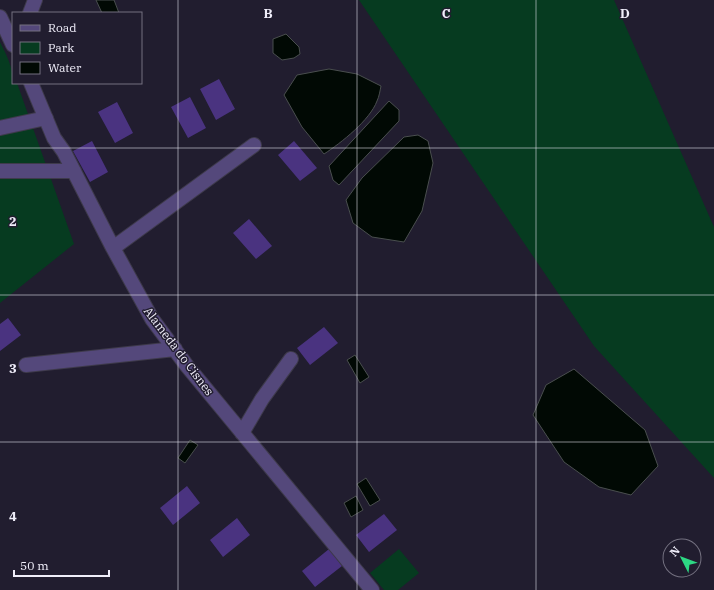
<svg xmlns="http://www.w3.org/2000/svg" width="714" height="590" font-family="'IBM Plex Serif',serif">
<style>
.green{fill:#063b20}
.water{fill:#010904;stroke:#494e4e}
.building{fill:#4a3380}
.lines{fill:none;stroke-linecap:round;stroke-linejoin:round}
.minor-casing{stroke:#3e3a4b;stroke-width:16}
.minor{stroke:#54487b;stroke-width:14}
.grid{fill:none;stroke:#f0eefa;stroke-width:1;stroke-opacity:0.55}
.labels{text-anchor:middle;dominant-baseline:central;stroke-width:3;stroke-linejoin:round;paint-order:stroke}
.street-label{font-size:12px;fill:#f0eefa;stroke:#211d2f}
.grid-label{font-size:13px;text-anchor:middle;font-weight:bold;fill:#f0eefa;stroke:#211d2f;stroke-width:3;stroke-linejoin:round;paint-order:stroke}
</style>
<rect width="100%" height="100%" fill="#211d2f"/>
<path class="green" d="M359,0H614L714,227V478L594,346Z
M0,42C7,56 13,67 13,83H17L74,244L0,303Z
M399,549L419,573L398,590H384L370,573Z"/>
<path class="water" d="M96,0H114L119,13H102Z
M286,34L299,47L300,54L294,58L282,60L273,53V39Z
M329,69L357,74L381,86C380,91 379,97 377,101C370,120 341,143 324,154L302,127L284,95L297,75Z
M389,101L399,110V121L339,185L333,180L329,166Z
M418,135L428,141L433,163L422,211L404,242L372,237L353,223L346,200L362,178L404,137Z
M355,355L369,377L360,383L347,360Z
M574,369L645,430L658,466L631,495L599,487L564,462L533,415L546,385Z
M190,440L198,445L185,463L178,458Z
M366,478L380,500L370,506L357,484Z
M356,496L363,510L351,517L344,503Z"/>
<path class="building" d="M219,79L235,109L216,120L200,89Z
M190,97L206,128L188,138L171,107Z
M117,102L133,133L115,143L98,112Z
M92,141L108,172L90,182L73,151Z
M294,141L317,168L300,181L278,155Z
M249,219L272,246L256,259L233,233Z
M8,318L21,335L0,351V324Z
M324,327L338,343L310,365L297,348Z
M187,486L200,503L173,525L160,508Z
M384,514L397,530L369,552L356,535Z
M237,518L250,535L223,557L210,540Z
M329,549L342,566L315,587L302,571Z"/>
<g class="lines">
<defs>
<path id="minor" d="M30,13L35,0
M0,17L13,45
M31,83L54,138L64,152L113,248L152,319L187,366L372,590
M0,128L46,118
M0,171H74
M113,248L254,145
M26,365L175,349
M242,433L262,399L291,359"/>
</defs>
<use href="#minor" class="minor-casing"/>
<use href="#minor" class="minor"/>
</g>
<path class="grid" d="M178,0V590M357,0V590M536,0V590M0,148H714M0,295H714M0,442H714"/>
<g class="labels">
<g class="street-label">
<text transform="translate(179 351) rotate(53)">Alameda do Cisnes</text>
</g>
</g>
<g class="grid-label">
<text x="268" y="18">B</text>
<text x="446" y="18">C</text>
<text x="625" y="18">D</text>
<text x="13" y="226">2</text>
<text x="13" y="373">3</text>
<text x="13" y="521">4</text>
</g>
<rect x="12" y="12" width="130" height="72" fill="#211d2f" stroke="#747180"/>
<rect x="20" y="25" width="20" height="6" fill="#54487b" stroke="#747180"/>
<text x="48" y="32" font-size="12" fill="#f0eefa">Road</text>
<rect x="20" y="42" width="20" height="12" fill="#063b20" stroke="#747180"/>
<text x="48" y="52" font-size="12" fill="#f0eefa">Park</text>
<rect x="20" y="62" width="20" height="12" fill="#010904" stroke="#747180"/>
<text x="48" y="72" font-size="12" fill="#f0eefa">Water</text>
<g transform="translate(682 558) rotate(312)"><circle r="19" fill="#211d2f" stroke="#747180"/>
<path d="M0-3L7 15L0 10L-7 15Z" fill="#2dd884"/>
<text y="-6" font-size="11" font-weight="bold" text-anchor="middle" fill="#f0eefa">N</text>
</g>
<path d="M14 570v6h95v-6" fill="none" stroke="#f0eefa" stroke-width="2"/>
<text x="20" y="570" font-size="12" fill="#f0eefa" stroke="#211d2f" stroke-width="3" paint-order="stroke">50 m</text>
</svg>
